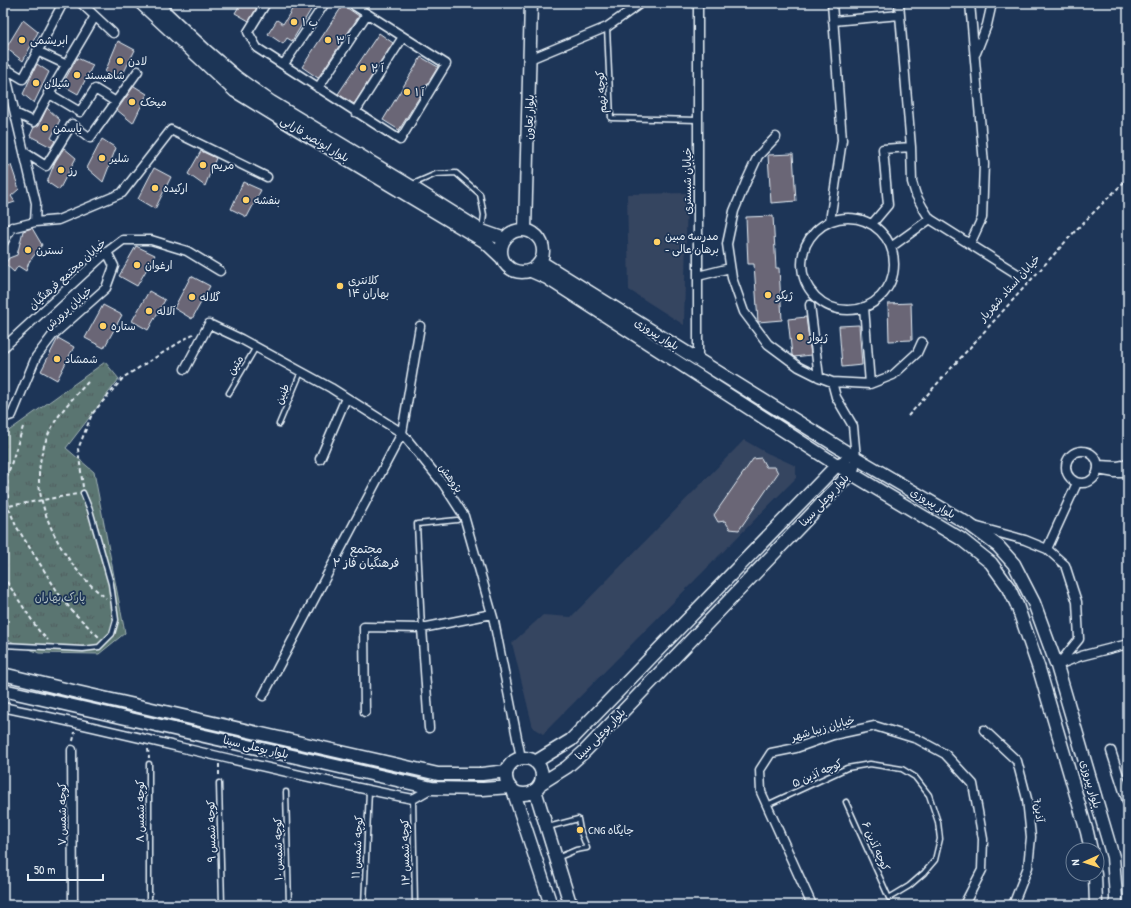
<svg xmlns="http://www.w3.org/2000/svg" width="1131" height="908" font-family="'Patrick Hand','Playpen Sans Arabic',sans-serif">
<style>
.built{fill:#344460}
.park{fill:url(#park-tufts);stroke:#a1b2b4}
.building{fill:#6a6676;stroke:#e8f1f8}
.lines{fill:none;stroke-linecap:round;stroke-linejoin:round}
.lane-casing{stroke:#e8f1f8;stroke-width:7}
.street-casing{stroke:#e8f1f8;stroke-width:11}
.secondary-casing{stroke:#e8f1f8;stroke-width:15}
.path{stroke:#e8f1f8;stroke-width:2;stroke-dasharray:4 3;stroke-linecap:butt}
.lane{stroke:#1d3557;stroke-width:4}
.street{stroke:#1d3557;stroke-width:8}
.secondary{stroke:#1d3557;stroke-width:12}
.poi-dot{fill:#ffd166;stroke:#1d3557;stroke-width:1.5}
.labels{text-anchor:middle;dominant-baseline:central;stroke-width:3.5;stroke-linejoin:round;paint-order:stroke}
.poi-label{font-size:11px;fill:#e8f1f8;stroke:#1d3557;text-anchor:start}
.street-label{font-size:11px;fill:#e8f1f8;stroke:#1d3557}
.park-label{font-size:11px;fill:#afbfc2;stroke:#1d3557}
.neighbourhood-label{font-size:12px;fill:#e8f1f8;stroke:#1d3557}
</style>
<defs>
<pattern id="park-tufts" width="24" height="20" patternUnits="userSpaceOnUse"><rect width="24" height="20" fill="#5a7471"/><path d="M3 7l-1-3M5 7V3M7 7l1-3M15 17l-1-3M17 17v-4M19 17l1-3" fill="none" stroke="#4f5c5c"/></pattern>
</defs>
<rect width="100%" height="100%" fill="#1d3557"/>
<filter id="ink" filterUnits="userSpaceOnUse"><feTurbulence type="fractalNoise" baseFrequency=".025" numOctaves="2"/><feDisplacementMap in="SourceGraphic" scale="8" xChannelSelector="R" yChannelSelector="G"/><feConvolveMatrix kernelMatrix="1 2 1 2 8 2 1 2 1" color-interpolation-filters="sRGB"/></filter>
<g filter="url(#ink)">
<path class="built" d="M687,193L684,325L629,290L627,194Z
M744,440L765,452L796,466V478L543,734L533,728L512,643L543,615L571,617Z"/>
<path class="park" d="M105,362L119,379L66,448L94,472L125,633L99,654L39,653L8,640L3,636V435Z"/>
<path class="building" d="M241,3H251L257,7L249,21L235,13Z
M296,3H315L292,41L287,38L283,44L268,34L277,20L283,24Z
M343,5L359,16L318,78L302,67Z
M23,20L38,32L23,61L6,48Z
M379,33L393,43L354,104L338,94Z
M118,41L135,50L120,80L105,72Z
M421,57L438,67L399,130L383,120Z
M77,58L93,65L78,94L62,85Z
M37,64L49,72L34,103L23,94Z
M134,86L147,94L133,123L117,110Z
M47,108L60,120L51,138L55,141L51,147L30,136L34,127L39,125Z
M102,139L116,148L103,182L87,168Z
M64,148L76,158L59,190L47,182L55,162Z
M201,151L216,158L205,186L188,174Z
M793,154L796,201L771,203L768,155Z
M11,165L19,189L11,196L15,202L3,206V169Z
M154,168L171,177L155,209L138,199Z
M243,182L261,190L247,217L231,209Z
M773,216L776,268H779L782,320L758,322L754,264H748L746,217Z
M32,228L42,245L29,262L26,271L18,266L14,272L5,264L9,258L17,255L23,231Z
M136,246L155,255L137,286L119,276Z
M191,276L210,286L192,319L174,308Z
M149,291L165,300L148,330L132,321Z
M911,303L912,340L889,341L888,304Z
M103,305L122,315L104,348L85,338Z
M806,317L811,355L794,357L792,355L788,319Z
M859,325L862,365L842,367L839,326Z
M58,338L74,347L57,380L41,371Z
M761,458L766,467H775L778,473L739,530L730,529L725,521L718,522L714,515L753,459Z"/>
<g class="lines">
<defs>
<path id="lane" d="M607,27L611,118L698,120
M413,184L436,174L456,173L480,194L484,215L482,229
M229,393L256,347
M279,424L301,372
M422,628L417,524L457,520
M3,645L83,649L99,647L112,634L116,620L111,584L90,510L83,493
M149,764V905
M219,783L222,905
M286,792L289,905
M413,799L415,905
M767,805L847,768L870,764L902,769L915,777L929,795L938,822L940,839L935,860L924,873L909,886L889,898L846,802
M548,827L578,819L580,830L587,848L576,850L557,858
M364,905L369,790"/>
<path id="street" d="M81,3L113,33
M266,3L248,32L257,48L400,140L446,64L355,6L353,3
M698,3V360
M899,3L911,147L912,182L916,195L923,208L930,219L1019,275
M833,21L900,15
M37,51L67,65
M976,53L987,25L992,3
M530,59L607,27L641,3
M3,63L36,203L35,222
M284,64L325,3
M3,67L23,79L63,3
M318,88L367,14
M48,93L80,112L95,89L116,102
M355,112L403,37
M15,113L34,122C52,86 75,52 95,16
M776,137L758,156L746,182L734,211L727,244L732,278L744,312L768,344L799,367L819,377L832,382L870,384L893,375L917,353L922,342
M24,152L46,166L72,124L90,138L138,71
M802 264a46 46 0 1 1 92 0a46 46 0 1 1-92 0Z
M830,221L842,140L832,3
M872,224L888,205L883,149L911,147
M3,230L35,222L58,220L122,193L171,130L267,177
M3,243L12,227
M970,244L982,218L984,164L970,3
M891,247L930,219
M698,276L730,268
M810,305L819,377
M864,307L870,384
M3,348L107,252L123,240H151L187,251L220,271
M185,369L209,324L241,339L331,388L402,433L444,485L464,516L494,621L521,758
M832,382L836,397L853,426L856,458
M3,418L12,415L36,357L52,336L106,288L114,266L107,252
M1066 467a16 16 0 1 1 32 0a16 16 0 1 1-32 0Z
M320,459L346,398
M1098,465L1118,466L1128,464
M1098,470L1115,473H1128
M974,526L1025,540L1047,549L1065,565L1077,602L1079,639L1057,666
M1047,549L1077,483
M1058,665L1081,656L1128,644
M263,696L402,433L420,326
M3,707C140,736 275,772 413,799L432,788
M365,712L364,627L422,628
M429,728L422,628L492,614
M984,730L1017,761L1027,799L1031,837L1028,867L1013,905
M72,750L73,905
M1111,751L1128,804
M812,905L761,792L760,770L771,753L796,748L833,735L875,726L917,739L945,754L973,784L983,839L982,870L964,905"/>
<path id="secondary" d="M141,3L235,91L302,132L484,241L502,258
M155,3L206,51L236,77L271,102L410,186L482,231L505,239
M501 251a21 21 0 1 1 42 0a21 21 0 1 1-42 0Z
M525,230L531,3
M541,262L856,458L970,525L998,546L1014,564L1034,603L1057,666L1113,857L1116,897V905
M531,271L547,278L837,465L961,539L991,563L1009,588L1017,605L1039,669L1087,832L1091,850
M3,674L77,692L438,774H482L507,771
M3,690L432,788L483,789L510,787
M506 776a18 18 0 1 1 36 0a18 18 0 1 1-36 0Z
M535,762L571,740L837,465L844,462
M540,784L567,767L585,751L851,473L853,467
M513,790L551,905
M535,790L569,900L573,905
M1095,874L1096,905"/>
</defs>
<use href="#lane" class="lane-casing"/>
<use href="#street" class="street-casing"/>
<use href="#secondary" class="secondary-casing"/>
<path class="path" d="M88,382C75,396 61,410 52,427C44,442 39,460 39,476C38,512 63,558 88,582C93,588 100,593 106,598
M908,416L1077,229L1128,178
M23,427L7,477L8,506L16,526L59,594L72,611L99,637
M83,487L78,449L92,414L124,377L193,334
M3,507L77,494
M3,576L39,631L48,640
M73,741L75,732
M148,749L149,758
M219,764V778"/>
<use href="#lane" class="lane"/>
<use href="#street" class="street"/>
<use href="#secondary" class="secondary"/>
</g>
</g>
<g class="poi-dot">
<circle cx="294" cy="22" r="4"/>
<circle cx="22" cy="40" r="4"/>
<circle cx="328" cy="40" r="4"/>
<circle cx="120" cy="61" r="4"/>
<circle cx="363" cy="68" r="4"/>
<circle cx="77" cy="75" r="4"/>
<circle cx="36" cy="83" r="4"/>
<circle cx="407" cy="92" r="4"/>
<circle cx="132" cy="102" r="4"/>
<circle cx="45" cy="128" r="4"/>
<circle cx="102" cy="158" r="4"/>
<circle cx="203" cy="165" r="4"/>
<circle cx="61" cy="170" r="4"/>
<circle cx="155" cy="188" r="4"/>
<circle cx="246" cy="200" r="4"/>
<circle cx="657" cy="242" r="4"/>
<circle cx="28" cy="250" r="4"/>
<circle cx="137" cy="265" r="4"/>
<circle cx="340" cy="286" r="4"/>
<circle cx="768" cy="295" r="4"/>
<circle cx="192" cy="297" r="4"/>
<circle cx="149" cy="311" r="4"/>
<circle cx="103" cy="326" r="4"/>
<circle cx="800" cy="337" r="4"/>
<circle cx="57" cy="359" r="4"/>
<circle cx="580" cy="830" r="4"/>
</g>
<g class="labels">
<g class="poi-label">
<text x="302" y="22">ب ۱</text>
<text x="30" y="40">ابریشمی</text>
<text x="336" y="40">آ ۳</text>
<text x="128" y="61">لادن</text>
<text x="371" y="68">آ ۲</text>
<text x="85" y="75">شاهپسند</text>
<text x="44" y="83">شیلان</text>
<text x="415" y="92">آ ۱</text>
<text x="140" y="102">میخک</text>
<text x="53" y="128">یاسمن</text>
<text x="110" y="158">شلیر</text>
<text x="211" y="165">مریم</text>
<text x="69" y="170">رز</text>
<text x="163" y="188">ارکیده</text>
<text x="254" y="200">بنفشه</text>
<text x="665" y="236">مدرسه مبین<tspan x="665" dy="13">- برهان عالی</tspan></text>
<text x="36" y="250">نسترن</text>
<text x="145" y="265">ارغوان</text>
<text x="348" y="280">کلانتری<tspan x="348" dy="13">۱۴ بهاران</tspan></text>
<text x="776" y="295">ژیکو</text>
<text x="200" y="297">گلاله</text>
<text x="157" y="311">آلاله</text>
<text x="111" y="326">ستاره</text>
<text x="808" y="337">ژیوار</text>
<text x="65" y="359">شمشاد</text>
<text x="588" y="830">CNG جایگاه</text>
</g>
<g class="street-label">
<text transform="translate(601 92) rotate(-94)">کوچه نهم</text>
<text transform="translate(529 117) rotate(-88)">بلوار تعاون</text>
<text transform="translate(315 139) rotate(31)">بلوار ابونصر فارابی</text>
<text transform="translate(687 181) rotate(-90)">خیابان شبستری</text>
<text transform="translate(67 274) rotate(-42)">خیابان مجتمع فرهنگیان</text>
<text transform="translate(1009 288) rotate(-48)">خیابان استاد شهریار</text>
<text transform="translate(68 308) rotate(-42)">خیابان پرورش</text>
<text transform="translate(657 334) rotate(32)">بلوار پیروزی</text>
<text transform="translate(235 365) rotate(-60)">متین</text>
<text transform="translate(282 394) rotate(-68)">طنین</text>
<text transform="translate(451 478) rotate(54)">پژوهش</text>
<text transform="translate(824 500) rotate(-47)">بلوار بوعلی سینا</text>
<text transform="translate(933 503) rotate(30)">بلوار پیروزی</text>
<text transform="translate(823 728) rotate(-16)">خیابان زیبا شهر</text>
<text transform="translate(600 734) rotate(-46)">بلوار بوعلی سینا</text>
<text transform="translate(256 747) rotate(13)">بلوار بوعلی سینا</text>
<text transform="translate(817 773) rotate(-24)">کوچه آذین ۵</text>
<text transform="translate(1091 784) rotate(74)">بلوار پیروزی</text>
<text transform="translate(1039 810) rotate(82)">آذین7</text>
<text transform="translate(140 811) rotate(-90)">کوچه شمس ۸</text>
<text transform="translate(62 814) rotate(-90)">کوچه شمس ۷</text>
<text transform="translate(211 831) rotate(-91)">کوچه شمس ۹</text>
<text transform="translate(876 846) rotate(66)">کوچه آذین ۶</text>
<text transform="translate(357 847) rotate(-87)">کوچه شمس ۱۱</text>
<text transform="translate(278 849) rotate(-91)">کوچه شمس ۱۰</text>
<text transform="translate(405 852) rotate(-91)">کوچه شمس ۱۲</text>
</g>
<g class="park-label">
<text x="60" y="597">پارک بهاران</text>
</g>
<g class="neighbourhood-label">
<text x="366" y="548">مجتمع<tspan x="366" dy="14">فرهنگیان فاز ۲</tspan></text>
</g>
</g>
<rect width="1131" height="908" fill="none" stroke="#1d3557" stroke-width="16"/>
<rect x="8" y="8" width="1115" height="892" fill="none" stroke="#e8f1f8" stroke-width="1.5" filter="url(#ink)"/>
<g transform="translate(1085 862) rotate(267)"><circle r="19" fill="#1d3557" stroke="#6e8097"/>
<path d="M0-3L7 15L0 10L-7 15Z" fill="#ffd166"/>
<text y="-6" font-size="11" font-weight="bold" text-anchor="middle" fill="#e8f1f8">N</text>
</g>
<path d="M28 874v6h75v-6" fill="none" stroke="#e8f1f8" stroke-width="2"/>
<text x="34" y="874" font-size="12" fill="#e8f1f8" stroke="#1d3557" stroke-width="3" paint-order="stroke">50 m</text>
</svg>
